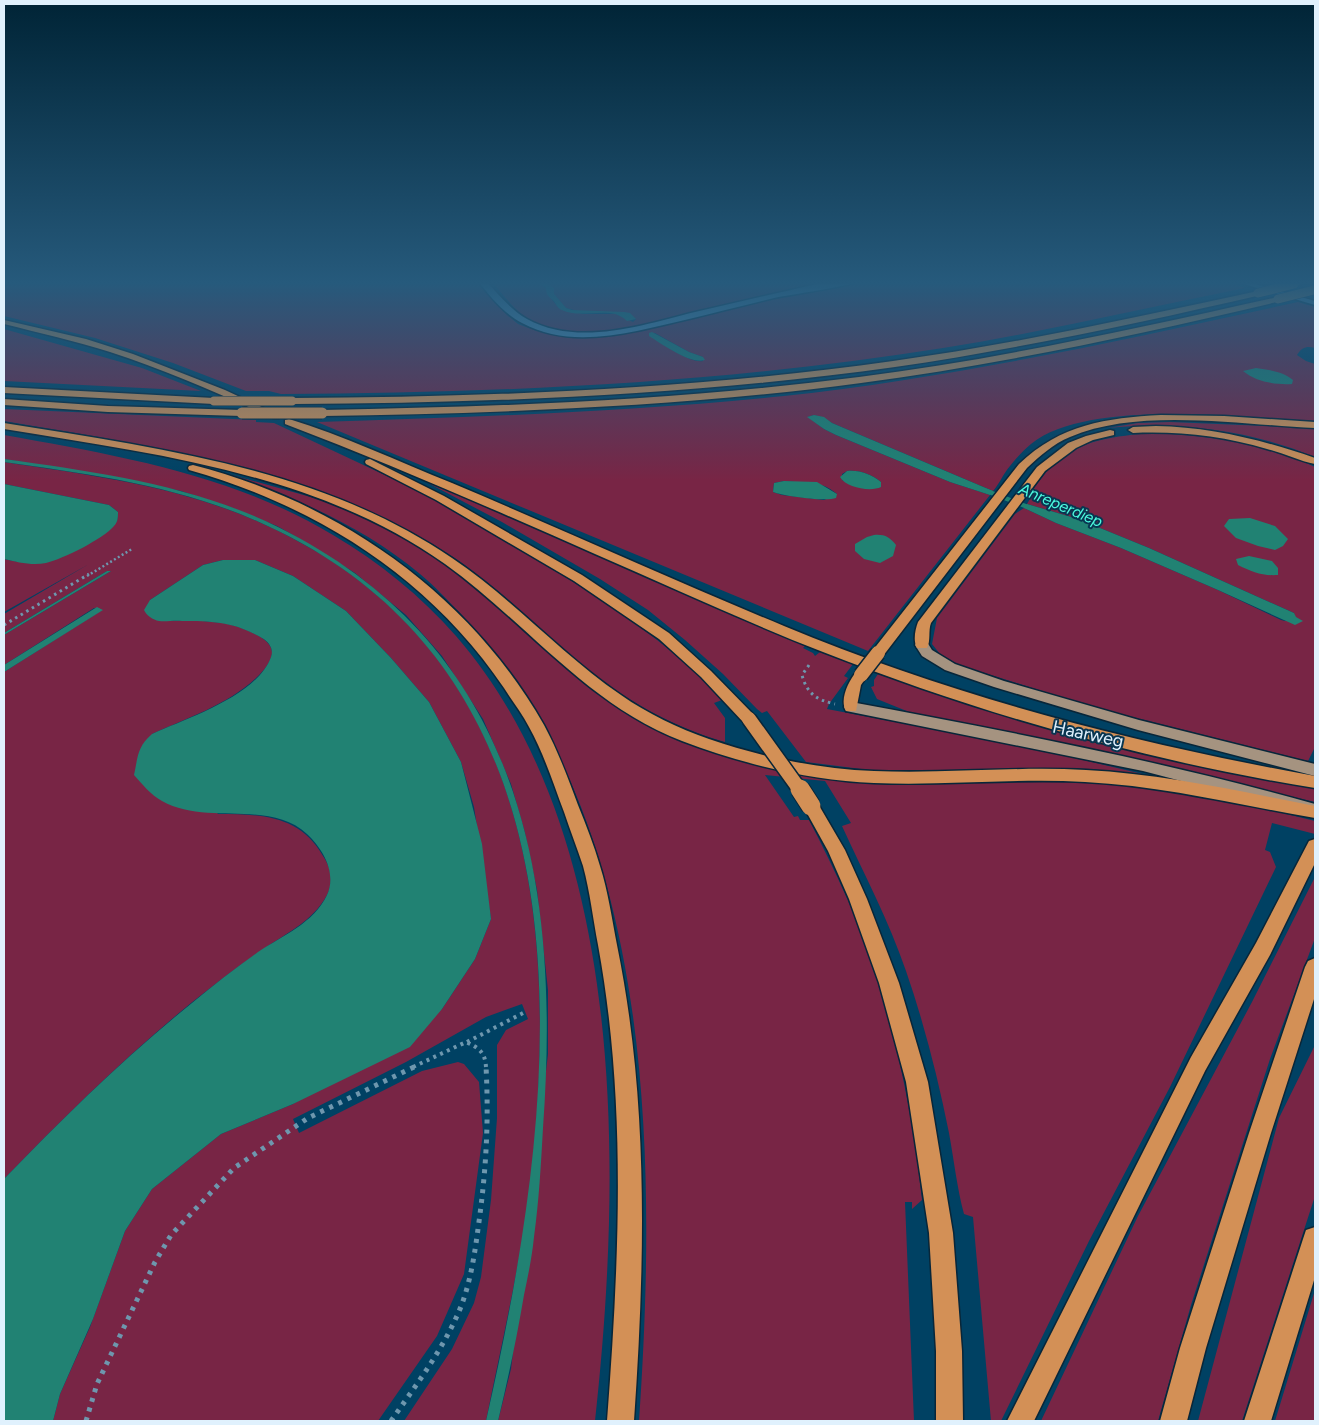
<svg xmlns="http://www.w3.org/2000/svg" width="1319" height="1425" font-family="Figtree,sans-serif">
<style>
.green{fill:#782545;fill-rule:evenodd}
.water{fill:#218273}
.lines{fill:none;stroke-linecap:round;stroke-linejoin:round}
.stream{stroke:#218273;stroke-width:4.5}
.street-casing{stroke:#082639;stroke-width:3}
.secondary-casing{stroke:#082639;stroke-width:3}
.primary-casing{stroke:#082639;stroke-width:3}
.highway-casing{stroke:#082639;stroke-width:3}
.path-far4{stroke:#6e97ae;stroke-width:2;stroke-dasharray:1 2;stroke-linecap:butt}
.path-far3{stroke:#6e97ae;stroke-width:2.5;stroke-dasharray:2 2.5;stroke-linecap:butt}
.path-far2{stroke:#6e97ae;stroke-width:3;stroke-dasharray:2.5 4;stroke-linecap:butt}
.path-far1{stroke:#6e97ae;stroke-width:4;stroke-dasharray:3 4.5;stroke-linecap:butt}
.path{stroke:#6e97ae;stroke-width:5;stroke-dasharray:4 6;stroke-linecap:butt}
.street{fill:#5f98bf;fill-rule:evenodd}
.secondary{fill:#5f98bf;fill-rule:evenodd}
.primary{fill:#a59380;fill-rule:evenodd}
.highway{fill:#d39056;fill-rule:evenodd}
.highway-bridge-far3-casing{stroke:#082639;stroke-width:10;stroke-linecap:butt}
.highway-bridge-far2-casing{stroke:#082639;stroke-width:13;stroke-linecap:butt}
.highway-bridge-far1-casing{stroke:#082639;stroke-width:17;stroke-linecap:butt}
.highway-bridge-casing{stroke:#082639;stroke-width:21;stroke-linecap:butt}
.highway-bridge-far3{stroke:#d39056;stroke-width:9}
.highway-bridge-far2{stroke:#d39056;stroke-width:11}
.highway-bridge-far1{stroke:#d39056;stroke-width:14}
.highway-bridge{stroke:#d39056;stroke-width:19}
.labels{text-anchor:middle;dominant-baseline:central;stroke-width:4;stroke-linejoin:round;paint-order:stroke}
.far-water-label{font-size:16px;font-style:italic;fill:#4cfade;stroke:#083651}
.street-label{font-size:18px;fill:#e0f1fd;stroke:#083651}
</style>
<rect width="100%" height="100%" fill="#004163"/>
<path class="green" d="M66,281H475L507,315L518,324L534,330L592,337L644,330L811,290L868,281H1232L1246,285L1232,283L1245,288C1144,308 1044,332 943,348C725,383 502,393 281,394L269,391H246L173,363L95,338L4,316V282L32,284ZM650,333H655L689,352L703,357V361C691,364 661,343 650,336Z
M491,281H535L546,288L548,295L558,307L583,314H616L633,322L636,319L624,312H582L566,308L554,294V288L542,281L818,282L814,285C778,293 742,301 706,310C658,321 576,346 531,321C515,312 503,294 491,281Z
M1298,302L1315,307V348C1307,346 1302,347 1297,355L1306,361L1315,364V421C1244,418 1088,398 1031,444C1024,450 1016,458 1010,466C1003,474 1000,483 993,491L832,423C824,418 817,413 808,417L824,429L836,435L950,482L990,495L868,651L317,422C473,417 629,412 784,396C958,377 1128,339 1298,302ZM847,471C861,470 870,474 881,482L855,486L842,480V474ZM784,481C804,484 820,479 837,494L824,500L782,495L773,492L774,483Z
M4,329L142,368L201,391L4,381Z
M4,409L256,420V422L274,423L421,492L560,572L562,575C620,611 676,649 722,700L714,703L725,718V742C671,727 620,697 577,661C532,622 490,579 439,548C304,466 157,447 4,421Z
M1170,422L1315,428V457C1250,430 1178,421 1108,428L1138,423Z
M1152,433C1208,435 1264,443 1315,467V747L1308,761L1093,707L959,665L940,654L932,644L937,618L1015,514L1024,508L1056,523L1121,548L1218,590L1281,620L1285,621L1295,617L1294,613L1149,548L1078,519L1027,504L1031,497L1028,496C1036,486 1043,475 1052,466C1079,439 1117,436 1152,433Z
M4,435C116,455 234,475 333,535C379,562 421,596 456,636C629,835 622,1175 595,1421H498L511,1369L548,1054V990L537,890L525,833L511,784L483,719L442,656L406,615L355,573L302,540L277,526L230,507L181,491L114,477L4,459Z
M4,462C90,475 178,486 259,522C526,640 558,903 533,1162C524,1249 503,1336 486,1421H404L452,1349L474,1303L481,1277L491,1200L497,1118V1045L506,1030L528,1019L522,1004L486,1017L406,1062L293,1119L299,1133L422,1071L458,1062L464,1064L479,1082L483,1133L464,1274L437,1336L378,1421H53L60,1394L90,1327L125,1231L152,1189L221,1134L293,1104L442,1009L475,959L491,919L474,807L461,762L429,702L391,658L346,611L293,576L255,560H223L203,565L150,600L159,621C180,620 202,620 223,623C236,625 273,637 272,653C272,661 262,673 256,678C227,705 187,718 152,734L218,814C260,814 300,815 323,856C331,868 334,881 327,895C312,923 282,935 258,953C235,968 213,986 191,1003C125,1057 64,1117 4,1179V672L102,610L94,608L4,665V635L111,571H107L4,633V614L89,564L4,612V559C50,571 82,550 117,521L118,512L109,505L4,484Z
M211,469L332,503L399,534L454,570L500,606L580,680L617,706L753,763L978,781L1069,780L1140,785L1242,803L1315,821V834L1272,823L1265,850L1270,852L1276,867L1170,1087L1089,1241L1001,1421H991L973,1217L964,1214C957,1188 954,1160 949,1133C938,1078 924,1023 906,971C889,921 864,874 842,826L851,823L825,781L765,775L794,817L798,816L800,820H809C836,872 861,925 878,981C900,1052 914,1126 922,1200L912,1209V1202H905L914,1421H639C657,1158 656,817 461,614C448,601 435,586 420,574C359,523 285,493 211,469Z
M409,473L805,646L803,648L813,653L815,656L820,652L853,664L844,676L848,678L829,704L827,709L1041,750L1151,776L1091,769L1043,768L943,771H877L806,762L767,711L762,713L757,709L723,674L685,640L648,610L600,579L502,522Z
M878,674L994,712L995,711L1219,769L1315,789V802L1076,746L914,714L877,699L871,687L874,686V680Z
M1315,877V938L1270,1059L1191,1305L1158,1421H1041L1138,1216L1252,1002Z
M1315,1045V1196L1242,1421H1198L1279,1118Z
M1315,1290V1421H1275Z"/>
<path class="water" d="M535,281H542L554,288V294L566,308L572,310L624,312L630,313L636,319L627,321C611,304 582,320 562,310C558,309 556,304 554,301C549,297 546,295 546,288Z
M652,332L689,352L703,357L705,360C691,365 662,344 649,336V333Z
M1256,368C1269,370 1282,371 1293,380L1292,384C1276,385 1256,382 1243,371Z
M814,415L824,417L832,423L993,491L990,495L950,482L836,435L824,429L807,417Z
M4,459C97,472 193,485 278,527C522,648 561,880 543,1128C541,1164 539,1201 534,1237C532,1257 528,1276 524,1295C517,1337 508,1379 498,1421H486C557,1110 617,680 259,522C179,486 90,474 4,462Z
M847,471C861,470 870,474 881,482V487C871,492 846,488 840,477Z
M784,481L817,482L837,494L836,498C826,502 783,496 773,492L774,483Z
M4,484L109,505L118,512C118,517 118,522 114,526C103,539 63,559 46,563C32,566 17,562 4,559Z
M1027,504L1078,519L1149,548L1294,613L1296,617L1303,621L1295,625L1218,590L1121,548L1056,523L1024,508Z
M1250,518L1275,526L1288,539L1283,546L1275,550L1258,546L1236,538L1224,526L1229,519Z
M874,535C884,534 890,537 896,545L893,556L880,563L864,559L855,551V544L867,537Z
M1249,556L1272,561L1278,568V575C1262,576 1252,572 1238,565L1236,559Z
M223,560H255L293,576L346,611L391,658L429,702L461,762L482,844L491,919L475,959L442,1009L410,1047L293,1104L221,1134L152,1189L125,1231L93,1319L60,1394L53,1421H4V1179C64,1117 125,1057 192,1003C213,985 236,968 258,952C282,936 314,923 327,895C337,873 323,849 307,834C269,799 206,826 162,801C151,795 142,784 134,775C138,757 137,747 152,734C187,718 257,696 271,657C274,649 269,642 262,638C235,622 212,621 182,621C174,620 166,622 159,621C153,620 146,615 144,610L150,600L203,565Z
M107,571H111L4,635V633Z
M97,607L103,610L4,672V665Z"/>
<g class="lines">
<path class="stream" d="M984,490L1033,509"/>
<defs>
<path id="street" d="M478,281H486C499,295 511,310 527,319C578,347 643,325 695,312C727,305 759,297 791,290C813,285 836,279 859,281C852,286 788,295 774,298C745,305 717,312 689,319C636,331 573,351 522,323C504,314 490,296 478,281Z"/>
<path id="secondary" d="M1234,281H1245L1315,301V305Z"/>
<path id="primary" d="M922,641L927,642L932,650L955,664L1004,681L1139,720L1315,764V776L1138,730L994,687L945,670L922,656L915,645L917,642Z
M851,702C1007,731 1162,761 1315,804V816L1143,771L846,711L844,707L846,703Z"/>
<path id="highway" d="M1299,281H1313L1294,286L1290,284Z
M1258,291L1262,293L1261,295C1140,323 1017,349 895,367C695,395 493,403 292,404L287,401L292,398C493,397 694,389 893,361C1016,344 1137,317 1258,291Z
M1278,297L1282,299L1281,301C1142,334 1002,364 861,383C682,407 502,413 322,416L317,413L322,410C501,407 681,400 859,377C1000,359 1139,328 1278,297Z
M4,320L86,339L133,354L225,390L281,416L279,418H273C220,394 166,370 110,352C75,341 40,333 4,324Z
M4,387L214,398L219,401L214,404L4,393Z
M4,399L108,406L242,410L247,413L242,416L108,412L4,405Z
M1161,415L1224,416L1315,422V428C1241,425 1139,407 1070,437C1053,444 1040,456 1027,468L883,656H873L871,653L873,650L1019,464C1061,424 1106,418 1161,415Z
M289,419C342,435 400,462 452,483C563,530 673,580 784,626C955,697 1133,743 1315,776V788C1147,761 981,714 823,652C746,622 671,587 595,554C493,509 390,464 285,424V420Z
M4,423C158,448 320,468 452,558C512,598 561,654 621,695C648,714 678,728 709,739C762,757 818,769 874,771C945,774 1015,766 1086,770C1163,774 1239,791 1315,806V818C1239,805 1163,786 1085,782C1015,778 944,786 874,783C808,780 743,764 682,741C587,705 525,621 445,564C317,473 155,454 4,429Z
M1156,426C1211,427 1263,440 1315,458V464C1299,461 1283,453 1267,449C1223,436 1179,431 1133,433L1128,430L1133,427Z
M1110,430L1114,431V435L1093,440L1076,448L1045,471L931,623C928,631 931,641 927,648H917C913,641 915,630 918,622L1037,467L1068,443L1086,436Z
M370,459L444,496L582,575L669,633L711,671L754,715L757,719L754,723L749,724L744,723L701,677L659,639L574,581L436,500L366,464L365,462L366,460Z
M193,465C338,502 469,593 544,725C558,751 568,778 578,805C586,825 594,845 600,866C608,891 612,919 617,945C649,1101 645,1263 634,1421H607C619,1262 627,1103 598,945C593,919 590,892 583,866C577,848 570,830 564,812C553,783 544,754 529,727C522,713 512,701 504,688C429,577 316,506 189,470L188,468L189,466Z
M861,670L866,672L868,675L861,685L856,711H846C839,699 849,681 856,672Z
M811,800L817,802L845,850L867,899L899,983L928,1082L953,1233L962,1351L963,1421H936V1351L929,1233L906,1082L879,983L849,899L828,851L803,806L805,802Z
M1315,839V863L1270,955L1205,1071L1034,1421H1007L1191,1057L1256,943L1309,841Z
M1315,958V996L1271,1133L1206,1348L1187,1421H1160L1180,1348L1249,1133L1305,967L1308,961Z
M1315,1227V1277L1271,1421H1244L1303,1239L1306,1230Z"/>
</defs>
<use href="#street" class="street-casing"/>
<use href="#secondary" class="secondary-casing"/>
<use href="#primary" class="primary-casing"/>
<use href="#highway" class="highway-casing"/>
<path class="path-far4" d="M7,281H54"/>
<path class="path-far3" d="M87,576L132,549"/>
<path class="path-far2" d="M4,625L89,574
M809,665L802,675C807,694 817,700 835,704"/>
<path class="path-far1" d="M467,1042L525,1012
M413,1067L466,1042C479,1048 485,1052 486,1067"/>
<path class="path" d="M86,1421L97,1384L155,1262L171,1235L234,1168L308,1118L416,1066
M391,1421C414,1388 439,1355 456,1318C469,1291 474,1259 478,1229C486,1172 489,1124 486,1066"/>
<use href="#street" class="street"/>
<use href="#secondary" class="secondary"/>
<use href="#primary" class="primary"/>
<use href="#highway" class="highway"/>
<defs>
<path id="highway-bridge-far3" d="M1258,293L1294,284
M1278,299L1314,290
M214,401H292"/>
<path id="highway-bridge-far2" d="M242,413H322"/>
<path id="highway-bridge-far1" d="M861,675L878,653
M749,719L800,790"/>
<path id="highway-bridge" d="M800,789L811,806"/>
</defs>
<use href="#highway-bridge-far3" class="highway-bridge-far3-casing"/>
<use href="#highway-bridge-far2" class="highway-bridge-far2-casing"/>
<use href="#highway-bridge-far1" class="highway-bridge-far1-casing"/>
<use href="#highway-bridge" class="highway-bridge-casing"/>
<use href="#highway-bridge-far3" class="highway-bridge-far3"/>
<use href="#highway-bridge-far2" class="highway-bridge-far2"/>
<use href="#highway-bridge-far1" class="highway-bridge-far1"/>
<use href="#highway-bridge" class="highway-bridge"/>
</g>
<linearGradient id="sky" x2="0" y2="1"><stop stop-color="#002436"/><stop offset="0.59" stop-color="#265a7c"/><stop offset="1" stop-color="#265a7c" stop-opacity="0"/></linearGradient>
<rect width="1319" height="480" fill="url(#sky)"/>
<g class="labels">
<g class="far-water-label">
<text transform="translate(1061 505) rotate(23)">Anreperdiep</text>
</g>
<g class="street-label">
<text transform="translate(1088 734) rotate(12)">Haarweg</text>
</g>
</g>
<rect width="1319" height="1425" fill="none" stroke="#e0f1fd" stroke-width="10"/>
</svg>
